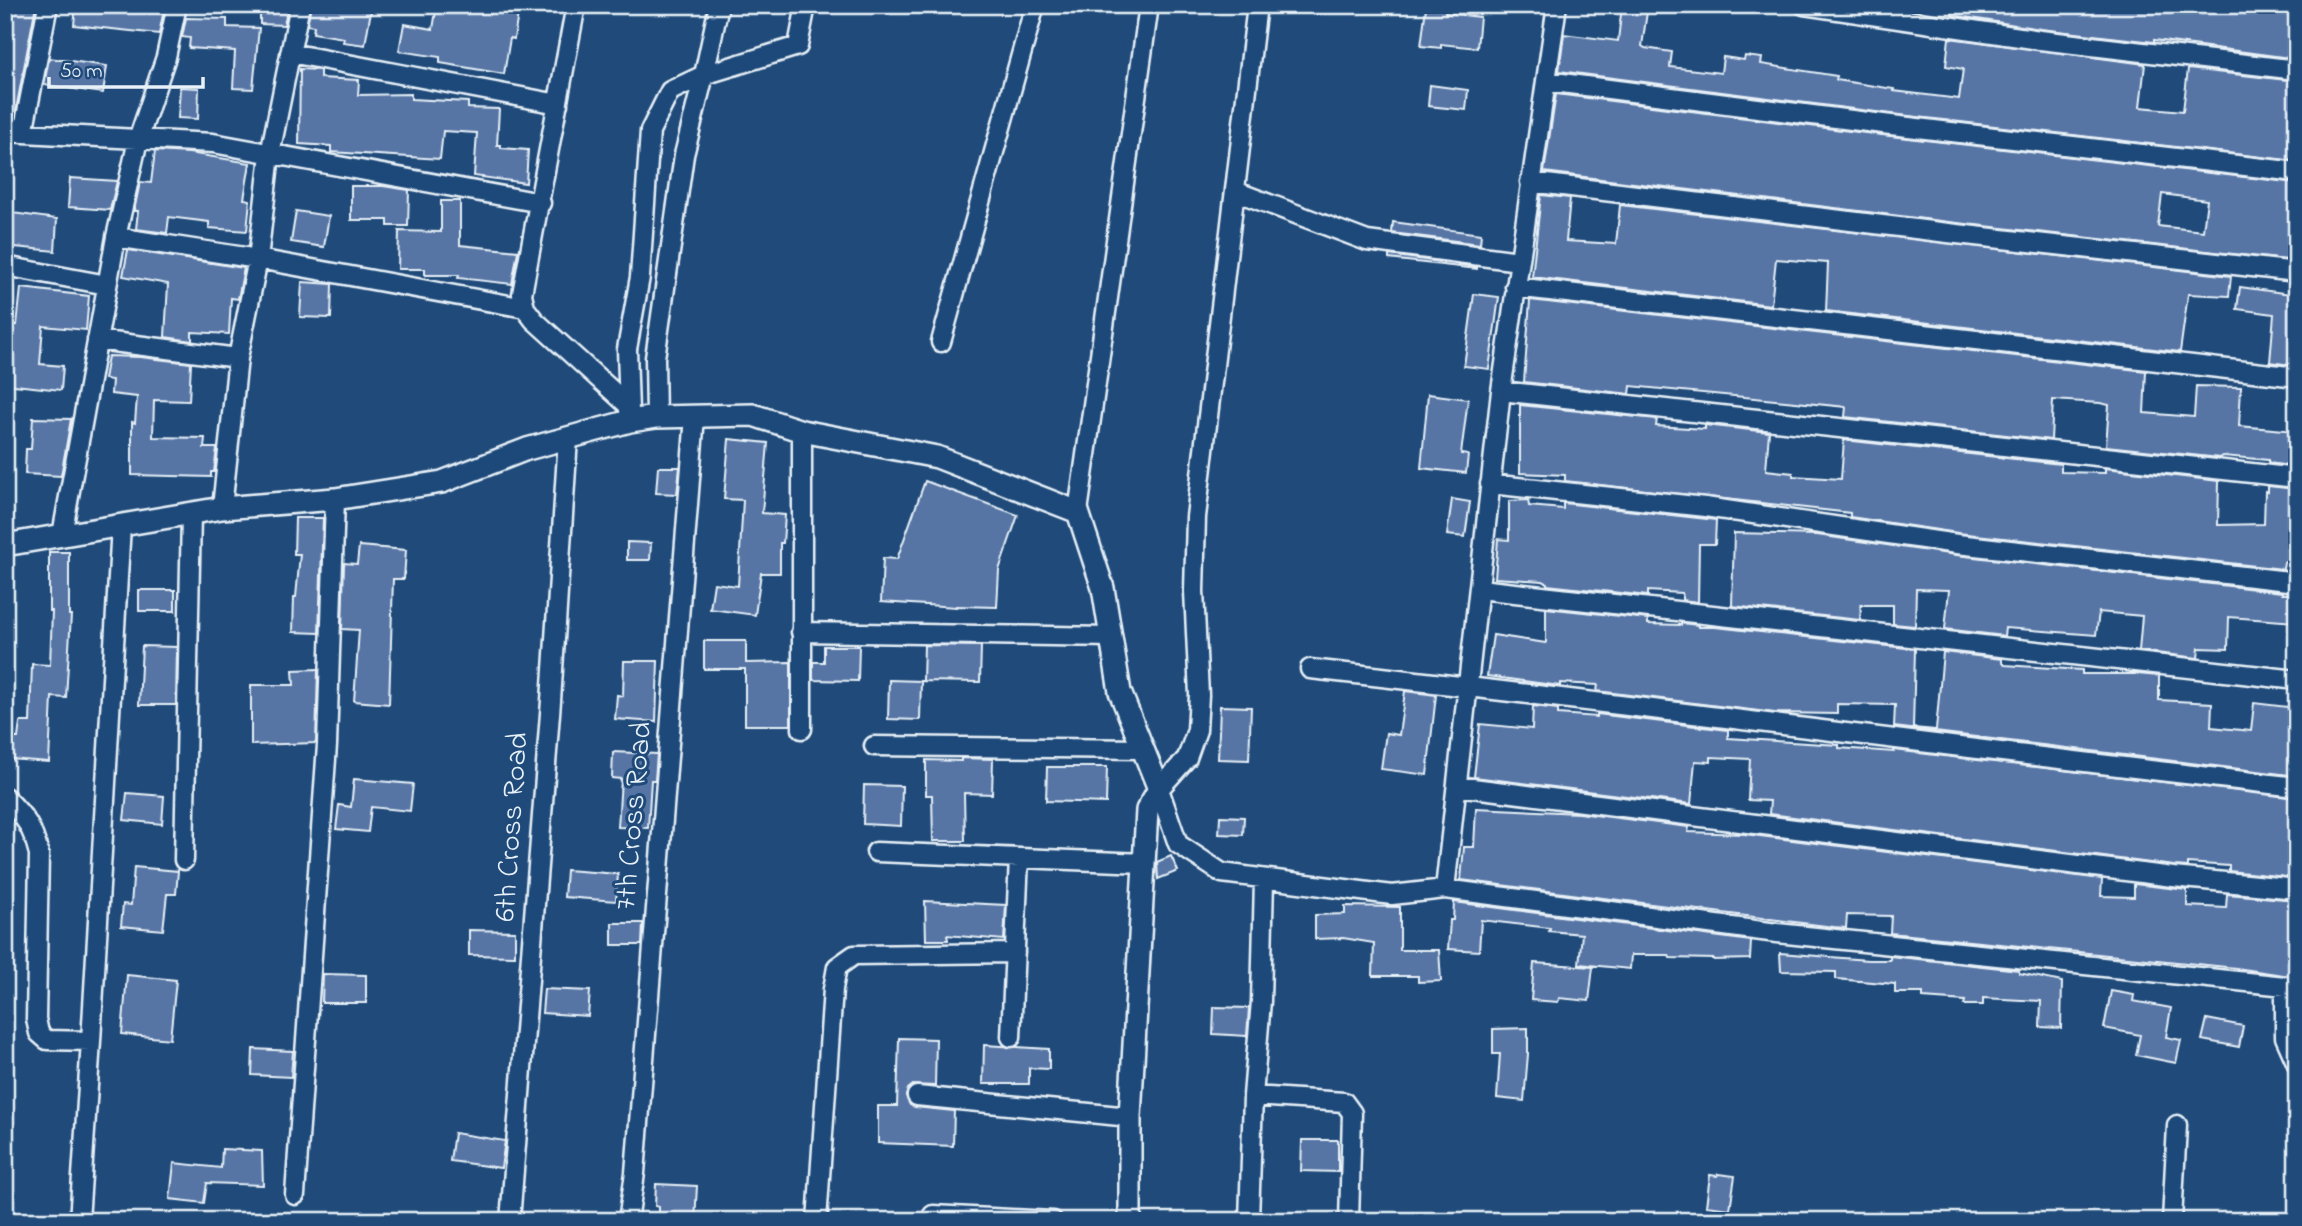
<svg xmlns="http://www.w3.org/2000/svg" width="2302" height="1226" font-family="'Indie Flower',sans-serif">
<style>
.building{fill:#5674a5;stroke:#e8f1f8;stroke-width:2;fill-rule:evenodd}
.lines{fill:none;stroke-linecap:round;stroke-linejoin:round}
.minor-casing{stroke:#e8f1f8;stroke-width:23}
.tertiary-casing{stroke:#e8f1f8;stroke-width:26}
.minor{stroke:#1f4a7a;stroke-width:18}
.tertiary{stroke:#1f4a7a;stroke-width:21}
.labels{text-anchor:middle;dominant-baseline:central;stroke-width:6;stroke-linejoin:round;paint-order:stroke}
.street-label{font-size:30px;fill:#e8f1f8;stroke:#1f4a7a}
</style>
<rect width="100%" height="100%" fill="#1f4a7a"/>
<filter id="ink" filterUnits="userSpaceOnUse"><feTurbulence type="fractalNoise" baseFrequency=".0143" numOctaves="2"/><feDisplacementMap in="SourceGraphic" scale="14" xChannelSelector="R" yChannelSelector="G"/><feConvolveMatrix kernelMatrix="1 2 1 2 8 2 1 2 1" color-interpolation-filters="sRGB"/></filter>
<g filter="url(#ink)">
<path class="building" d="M5,5H36L15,115L5,114Z
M76,5H165L159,34L74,25Z
M260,5H288L284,25L260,24Z
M311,5H372L365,45L343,42L344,38L313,33L314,26L307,25Z
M437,5L519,7L514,39L510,38L504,74L440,63V57L399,51L404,24L433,29Z
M1622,5H1648L1642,46L1645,48L1672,52L1670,67L1721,73L1723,57L1744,60L1745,56L1762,58L1761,64L1837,76L1836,80L1894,89V91L1959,99L1963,69L1946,66L1949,38L2145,64L2140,107L2183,111L2188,69L2297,81V161L1892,114L1559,71L1564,34L1618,41Z
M1953,5H2297V59L2154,40V42L2041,29L1952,15Z
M1426,7L1446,9L1445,13L1480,17L1477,48L1441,44V48L1421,46Z
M186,18L227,19V27L259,28L253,89L233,88L235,51L189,48L190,38L182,37Z
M49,58L107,66L103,93L44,85Z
M300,69L320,70V78L359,80L358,95L411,94V99L468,102V108L499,109L497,145H501V148L528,150L526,183L474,176L477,133L443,131L440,159L331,152V146L299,144Z
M1430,85L1468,90L1466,110L1428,106Z
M180,87L199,88L198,119L178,118Z
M1556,94L1890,136L2297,183V261L1949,222L1544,172ZM2162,194L2207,200L2203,231L2158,226Z
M155,151L189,153L250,163L244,199L250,200L247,231L209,228V222L169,217L167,233L136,229L138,211H134L140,182L151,183Z
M70,178L117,181L110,210L68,207Z
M351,186H383L409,190L408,226H388V220H351Z
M1541,195L1570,198L1566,241L1616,244L1620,205L2231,276L2229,296L2188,294L2180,352L1826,311L1828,263L1776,259L1771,305L1532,277Z
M441,201H460V245L518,251L512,284L458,278L459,275H425V269H398L399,231L441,232Z
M296,211L329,216L324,247L291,242Z
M5,212L57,219L55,251L5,246Z
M1393,222L1481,234L1480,244L1392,233Z
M128,250L244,268L238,299L231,298L229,334L192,332V341L165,337L168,284L123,276Z
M1389,255L1477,267V269L1389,259Z
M302,282L332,284L331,318L300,317Z
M2240,287L2297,295V366L2270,362L2274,314L2237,309Z
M21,288L89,296L86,330L43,326L40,364L63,366L61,390L5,384L6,355L10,356L13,325H17Z
M1474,294L1499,297L1489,369L1464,366Z
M1530,300L2146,371L2144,413L2194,417L2196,386L2241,387L2239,426L2297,431V467L2268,463V460L2223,456L2220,458L2106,446L2109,405L2100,403L2053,400L2051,440L1845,417L1846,407L1631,386L1630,394L1524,382Z
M108,356L140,357L191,363L189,401L154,400L153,437L205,438L204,448H217L214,472H211V477L132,475V422L135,423L137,397L111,394L112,380L104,379Z
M1428,394L1468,399L1461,454L1468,455L1466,473L1421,468Z
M1520,405L1657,419L1656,426L1705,429V425L1769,432L1766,470L1793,473V476L1841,479L1844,440L2061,464V472L2105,473V468L2219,481L2218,525L2264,524L2265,491L2268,492V486L2297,489V563L2284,562L2283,569L1958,533L1850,517V513L1565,481V475L1520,473Z
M33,418L71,419L61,476L25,474L26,449H31Z
M729,439L768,443L762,513L785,515L783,543H780V573H761L755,615L710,609L714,583L738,586L743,500L724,499Z
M658,467H680L677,494L656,493Z
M925,481L1018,515L999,570L997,607L956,606V607L881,602L883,558L897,559Z
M1452,499L1470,502L1465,537L1447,535Z
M1528,500L1529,506L1563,509V503L1716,520L1715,544H1699L1698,602L1682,600V593L1648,591V596L1547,585V583L1543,581L1495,578L1498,539L1509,540V501Z
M295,518H323L319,633L293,632L294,597H296L300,554H294Z
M1734,533L1817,535L1956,555L2282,592V594H2297V622L2229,617L2228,649L2199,648L2198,658L2139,651L2142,616L2099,612L2096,635L2005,628L2004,636L1945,629L1949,590L1916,589L1915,626L1893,624V605H1861L1860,620L1732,606Z
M627,542L651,543L650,560H627Z
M359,546L406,550L404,579H393L389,704L354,701L359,630L342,629L344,563L357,564Z
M49,552H69V615H71L66,698L52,697L49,762L9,759L11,738H18L20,722H30L32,664L50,665L52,611H49Z
M139,590H175V611H139Z
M1546,608L1648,619V624L1681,625V623L1698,625V627H1715L1915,649L1913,728L1936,730L1943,652L2002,659V663L2005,665L2082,670V674H2137L2159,676V700L2212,703L2211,727L2251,731L2254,703L2297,708V776L1894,727L1895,705L1837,704V714L1775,713L1597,691L1598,685L1560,683V686L1487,676L1493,635L1546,643Z
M704,641H746V663L791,662V725H745V669H704Z
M924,645L981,646L980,682L923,681Z
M142,646L177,647L176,705H139Z
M824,646H859L858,681L813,680V662H824Z
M624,661H658L656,722L615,719L617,695L623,696Z
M318,669L316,743L251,745V685H294L293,670Z
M889,680L921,681L920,720L888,719Z
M1405,691L1436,695L1427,775L1381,769L1386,733L1399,735Z
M1220,706L1251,707L1249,760L1218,759Z
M1533,706L1558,709V714L1597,717V714L1728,730V738L1839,745V748L1894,752V750L2297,798V878L2229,871V866L2188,863V867L2174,866L1769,814L1770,801L1748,800L1750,759L1711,757V762L1695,761L1691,804L1474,777L1480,724L1532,729Z
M613,752L657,754L655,780H651L648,828L618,827L621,779L612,778Z
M961,758L993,759L992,794L964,793L965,841H933L932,795H926V760L961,761Z
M1047,767H1107L1106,803L1046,801Z
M354,779L413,784L410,811L371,807L368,832L336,829L339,805L351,807Z
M864,785L902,786L901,826L863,824Z
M127,793L164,796L162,824L124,820Z
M1476,808L1579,813L1689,827L1688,832L1744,834L2102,879L2101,896L2134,897V884L2187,890V906L2226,908L2227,894L2297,900V969H2290V976L2236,968L1890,933L1891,916L1847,915L1846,928L1834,927L1461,880L1464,847H1474Z
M1220,816L1244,817L1243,835L1219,834Z
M1171,856L1178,871L1158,879L1157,862Z
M134,867L178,871L176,894H167L163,930L121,926L123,904L131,905Z
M566,870L618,874L616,901L564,897Z
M925,901L1006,905L1004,940L947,935L948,940H926Z
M1454,902L1751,941L1750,959L1714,960V959L1670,958L1669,955H1631L1630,969L1579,964L1582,934L1549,931L1550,928L1481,920L1479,951L1448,949L1450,920H1453Z
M1345,906L1400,907V950H1439L1441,981L1418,982V976H1373L1374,943L1343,938L1315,939V915L1345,914Z
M612,923H643L642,945H612Z
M469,930L515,931V956L469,955Z
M1780,953L1868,960H1890V956L2019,970V973L2062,982L2061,1028L2040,1027L2041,1001L1983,998V1005H1964L1965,1001L1923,998V993H1895V984L1836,979V972L1781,971Z
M1534,963L1593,967L1589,1001L1559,998L1558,1002L1531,1000Z
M323,974L366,975V1003H322Z
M127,975L176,980L170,1039L122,1034Z
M544,989L590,991L588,1016L542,1013Z
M2111,991L2134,995L2133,1001L2171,1008L2166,1037L2181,1040L2176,1063L2136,1055L2140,1035L2104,1028Z
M1214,1007L1249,1008L1247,1036L1213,1034Z
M2207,1019L2243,1026L2239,1047L2202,1040Z
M1528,1028V1054L1524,1101L1497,1098L1500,1054H1493V1029Z
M899,1038L936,1039L935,1086L913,1085L908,1089L906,1096L910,1105L915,1107L954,1111L953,1146L878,1143V1106H897Z
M984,1045L1049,1049V1069L1029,1068V1084H983Z
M253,1049L293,1051L291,1077L252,1075Z
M454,1133L505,1141L501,1168L450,1161Z
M1302,1140H1338V1172L1301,1171Z
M222,1149L262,1151L263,1185L207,1183L204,1203L170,1199L174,1163L221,1168Z
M1718,1174L1735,1176L1730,1209L1706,1206L1710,1175L1717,1176Z
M656,1184L697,1186L695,1221H659V1207L655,1206Z"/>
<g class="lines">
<defs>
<path id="minor" d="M576,5L522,294L525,308L534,320L629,406
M1257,5L1196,517L1194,591L1199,695L1197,730L1187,758L1159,789L1178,844L1222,873L1392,895L1445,889L1777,933L2285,986V1037L2297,1064
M1804,5L2040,40L2297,70
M290,53L558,104
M1546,81L1891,125L2297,172
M5,132L213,143L541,203
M23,133L48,5
M1530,182L1948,233L2297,272
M1235,191L1367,241L1519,261
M116,237L258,259L525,308
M5,266L107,285
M1515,287L2297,377
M97,340L238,358
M941,342L1035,5
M1501,391L2297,478
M629,411L627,349L640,277L650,131L670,91L704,75L719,5
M656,417L655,358L684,155L704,75L798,46L806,5
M1490,484L1705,507L1957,544L2297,582
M222,508L238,358L258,259L270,154L300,5
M1078,512L1149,5
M62,535L116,237L138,140L166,57L177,5
M1479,589L2297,680
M801,632L1111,637
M1310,669C1640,705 1968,750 2297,787
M802,729V431
M874,746L1143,749
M1457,786L2173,877L2297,889
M5,797C25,817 32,826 39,854L36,1019L39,1033L47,1040L91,1041L79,1221
M876,852L1145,863
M184,860L191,514
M1445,889L1501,391L1557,5
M1011,1037L1019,858
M91,1041L121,525
M917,1096L1130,1117
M1253,1096L1344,1102L1352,1113L1349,1221
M295,1195L327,745L335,499
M933,1215L1053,1221
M510,1221L551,701L568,438
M628,1221L635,1173L695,416
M817,1221L833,989L837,967L854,955L1015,953
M1249,1221L1253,1096L1261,1001L1264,880
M2172,1221L2177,1125"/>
<path id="tertiary" d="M5,545L222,508L335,499L442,482L527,449L630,421L656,417L753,415L802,431L937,457L1078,512L1103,588L1120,692L1159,789L1147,810L1130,1117V1221"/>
</defs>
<use href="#minor" class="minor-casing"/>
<use href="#tertiary" class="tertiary-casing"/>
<use href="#minor" class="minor"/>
<use href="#tertiary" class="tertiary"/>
</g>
</g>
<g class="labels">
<g class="street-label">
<text transform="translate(635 816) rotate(-85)">7th Cross Road</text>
<text transform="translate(513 827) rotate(-86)">6th Cross Road</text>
</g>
</g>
<rect width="2302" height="1226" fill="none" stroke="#1f4a7a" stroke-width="28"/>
<rect x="14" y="14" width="2274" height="1198" fill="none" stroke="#e8f1f8" stroke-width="2.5" filter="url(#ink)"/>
<path d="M49 77v10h154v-10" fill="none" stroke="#e8f1f8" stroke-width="3.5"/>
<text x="60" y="77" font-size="21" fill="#e8f1f8" stroke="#1f4a7a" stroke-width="5" paint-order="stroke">50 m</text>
</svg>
